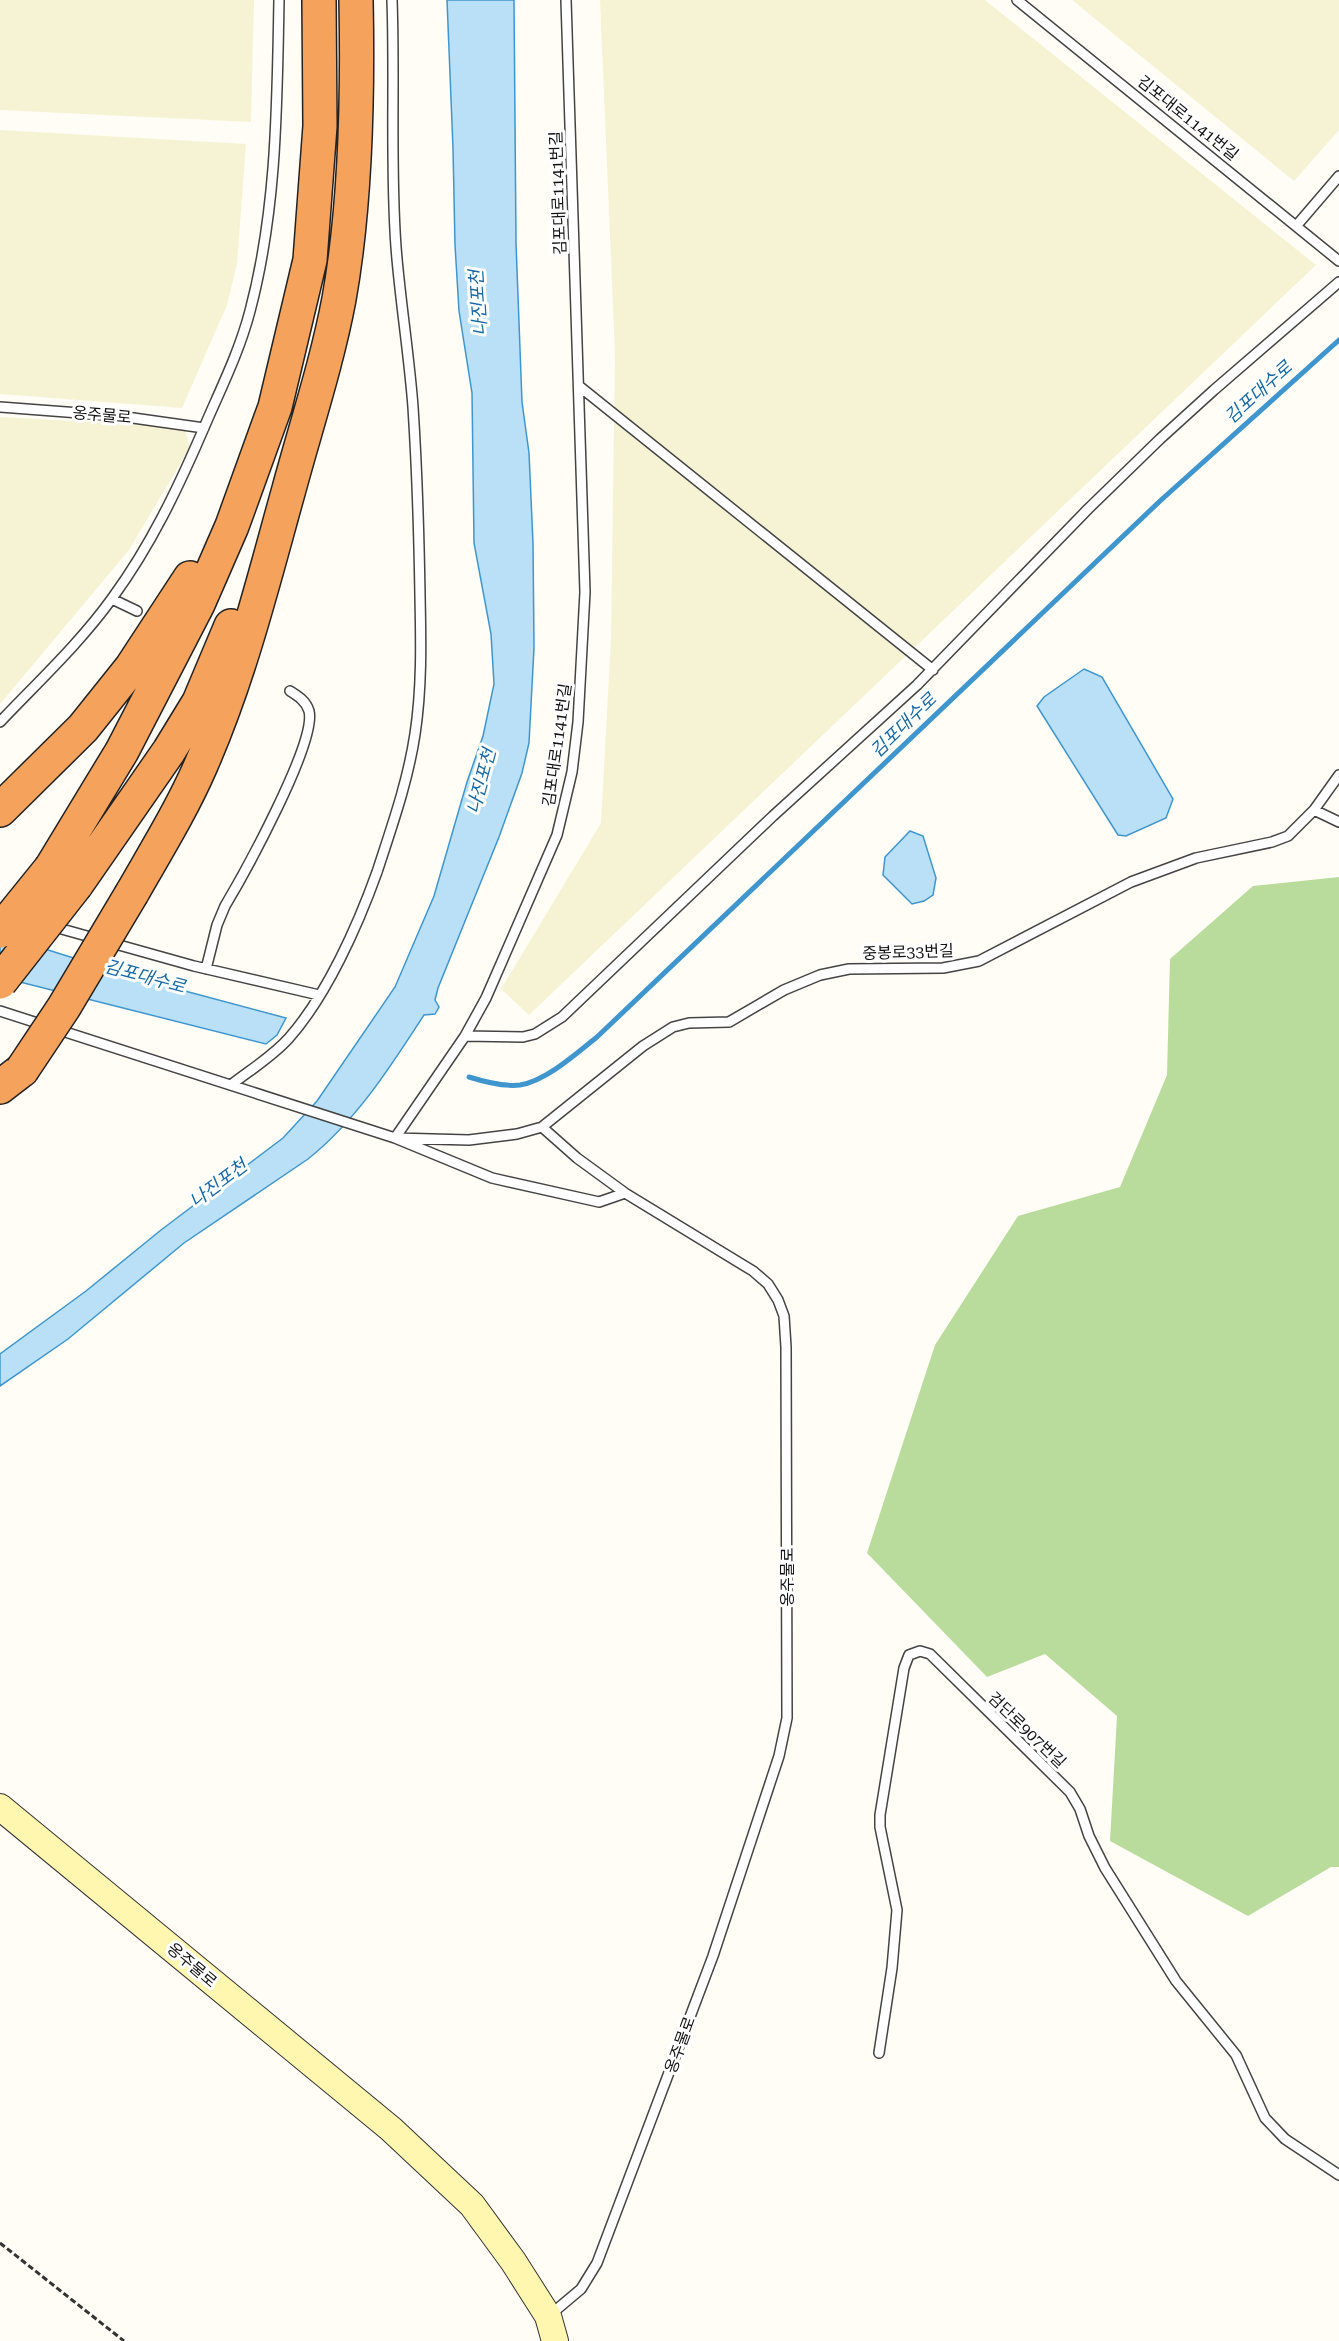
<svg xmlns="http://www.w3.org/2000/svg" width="1339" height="2341" font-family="'Roboto Serif','Noto Sans KR',serif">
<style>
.farmland{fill:#f6f3d4}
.forest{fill:#b9dc9c}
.water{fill:#b9e0f7;stroke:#3f96cf;stroke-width:1.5}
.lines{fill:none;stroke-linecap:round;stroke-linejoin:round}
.stream{stroke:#3f96cf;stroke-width:5}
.lane-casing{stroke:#444;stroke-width:12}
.secondary-casing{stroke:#333;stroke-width:28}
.highway-casing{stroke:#222;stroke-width:36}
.path{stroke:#333;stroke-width:3;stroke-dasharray:6 3;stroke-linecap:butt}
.lane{stroke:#fff;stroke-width:9}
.secondary{stroke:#fff6b0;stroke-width:26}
.highway{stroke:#f5a25d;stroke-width:33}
.highway-bridge-casing{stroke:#222;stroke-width:36;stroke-linecap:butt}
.highway-bridge{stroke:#f5a25d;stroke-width:33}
.labels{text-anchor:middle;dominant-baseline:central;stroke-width:6;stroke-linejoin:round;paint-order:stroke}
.street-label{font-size:16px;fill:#111;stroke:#fff}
.water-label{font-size:18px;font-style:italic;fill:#1768a6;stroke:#fff}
</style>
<rect width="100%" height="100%" fill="#fffdf5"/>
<path class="farmland" d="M0,0H254L251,122L0,110Z
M600,0H985L1316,265L529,1015L501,989L601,823L611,638L615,354Z
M1072,0H1339V130L1294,181Z
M0,130L246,144L237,264L227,305L182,408L0,394Z
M0,417L184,427L190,447L129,550L0,704Z"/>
<path class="forest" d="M1339,877V1867H1331L1248,1916L1110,1841L1117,1716L1045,1654L987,1677L867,1553L935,1345L1018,1216L1120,1187L1167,1075L1170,959L1253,886Z"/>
<path class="water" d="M447,0H514L516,243L522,402L529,453L533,543L534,648L529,743L522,773L499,837L438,988L435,1000L439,1007L435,1014L424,1015C391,1066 356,1121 308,1159L184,1243L68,1339L0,1386V1354L86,1291L161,1230L283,1138L317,1101L395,987L434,896L467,782L483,736L494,684L491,634L474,543L472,393L459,311L455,245L453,148Z
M1084,669L1102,677L1173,799L1166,818L1126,836L1118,835L1037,706L1044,697Z
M910,831L923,836L936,878L933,895L924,901L912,904L883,875L885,857Z
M0,935L144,980L286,1018L277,1035L266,1044L12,980L0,976Z"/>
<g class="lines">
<path class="stream" d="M469,1077C485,1082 503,1087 520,1085C546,1081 577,1053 597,1037L1160,501L1339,340"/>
<defs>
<path id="lane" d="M566,0L585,592L578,722L572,772L557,835L486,998L465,1036L395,1138L492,1178L599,1202L625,1193
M1017,0L1339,261
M1297,225L1339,176
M579,386L933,670
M0,407L119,416L204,428
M112,599L137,611
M0,722C38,682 81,642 113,597C151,545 178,488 203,430C220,390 239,353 250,311C277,209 277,105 279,0
M1314,810L1339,822
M51,926L194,966L319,995
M206,969L217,925L225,906C244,874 317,742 309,711C306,701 298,696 290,691
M0,1011L395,1138L469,1140L517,1134L542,1127L643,1046L673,1027L689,1023L729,1022L784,990L820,975L849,969L943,968L979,961L1131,882L1196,858L1272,842L1288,836L1314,810L1339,775
M465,1036L523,1037L535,1034L562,1017L773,816L917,685L1088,509L1160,439L1214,390L1339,282
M231,1085C250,1070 272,1057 289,1038C327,995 358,925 377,872C392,826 408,781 415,734C422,688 421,642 420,596C419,533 417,469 413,407C409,353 400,300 396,247C390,166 395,82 392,0
M542,1127L577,1158L625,1193L753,1271L768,1284L778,1300L784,1316L786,1347L787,1718L779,1756L713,1956L597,2263L581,2289L550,2315
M879,2053L892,1968L897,1910L880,1827V1815L904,1668L909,1655L920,1651L930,1654L1070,1792L1080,1809L1089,1836L1105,1868L1176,1981L1236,2055L1265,2118L1285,2139L1339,2175"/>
<path id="secondary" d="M0,1807L391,2129L472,2205L513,2261L548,2316L555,2341"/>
<path id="highway" d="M0,810L83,728L131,668L190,578
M51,868L122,751L198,604L232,526L275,407L310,260L320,126L319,0
M76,885L169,751L199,702L231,626
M132,893C156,851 182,809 201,765C240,676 263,582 289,489C306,426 327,363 339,299C356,204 358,96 356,0
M0,1087L22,1070"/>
</defs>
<use href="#lane" class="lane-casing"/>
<use href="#secondary" class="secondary-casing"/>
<use href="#highway" class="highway-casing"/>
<path class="path" d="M0,2243L124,2341"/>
<use href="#lane" class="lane"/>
<use href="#secondary" class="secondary"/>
<use href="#highway" class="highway"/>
<defs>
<path id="highway-bridge" d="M0,931L51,868
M0,982L76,885
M22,1070L64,1007L132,893"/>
</defs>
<use href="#highway-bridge" class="highway-bridge-casing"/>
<use href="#highway-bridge" class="highway-bridge"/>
</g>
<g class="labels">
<g class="street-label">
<text transform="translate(1188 118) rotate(39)">김포대로1141번길</text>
<text transform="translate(558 193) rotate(-92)">김포대로1141번길</text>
<text transform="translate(102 415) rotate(5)">옹주물로</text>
<text transform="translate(557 745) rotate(-82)">김포대로1141번길</text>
<text transform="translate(908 952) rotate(-2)">중봉로33번길</text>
<text transform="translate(787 1577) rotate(-90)">옹주물로</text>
<text transform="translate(1027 1730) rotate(44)">검단로907번길</text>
<text transform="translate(192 1965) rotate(40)">옹주물로</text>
<text transform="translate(680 2045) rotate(-70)">옹주물로</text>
</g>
<g class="water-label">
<text transform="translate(478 303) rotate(-94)">나진포천</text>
<text transform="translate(1258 392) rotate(-42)">김포대수로</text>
<text transform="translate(903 725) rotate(-44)">김포대수로</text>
<text transform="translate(481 781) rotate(-75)">나진포천</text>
<text transform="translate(145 976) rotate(15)">김포대수로</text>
<text transform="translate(218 1183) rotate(-37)">나진포천</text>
</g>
</g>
</svg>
